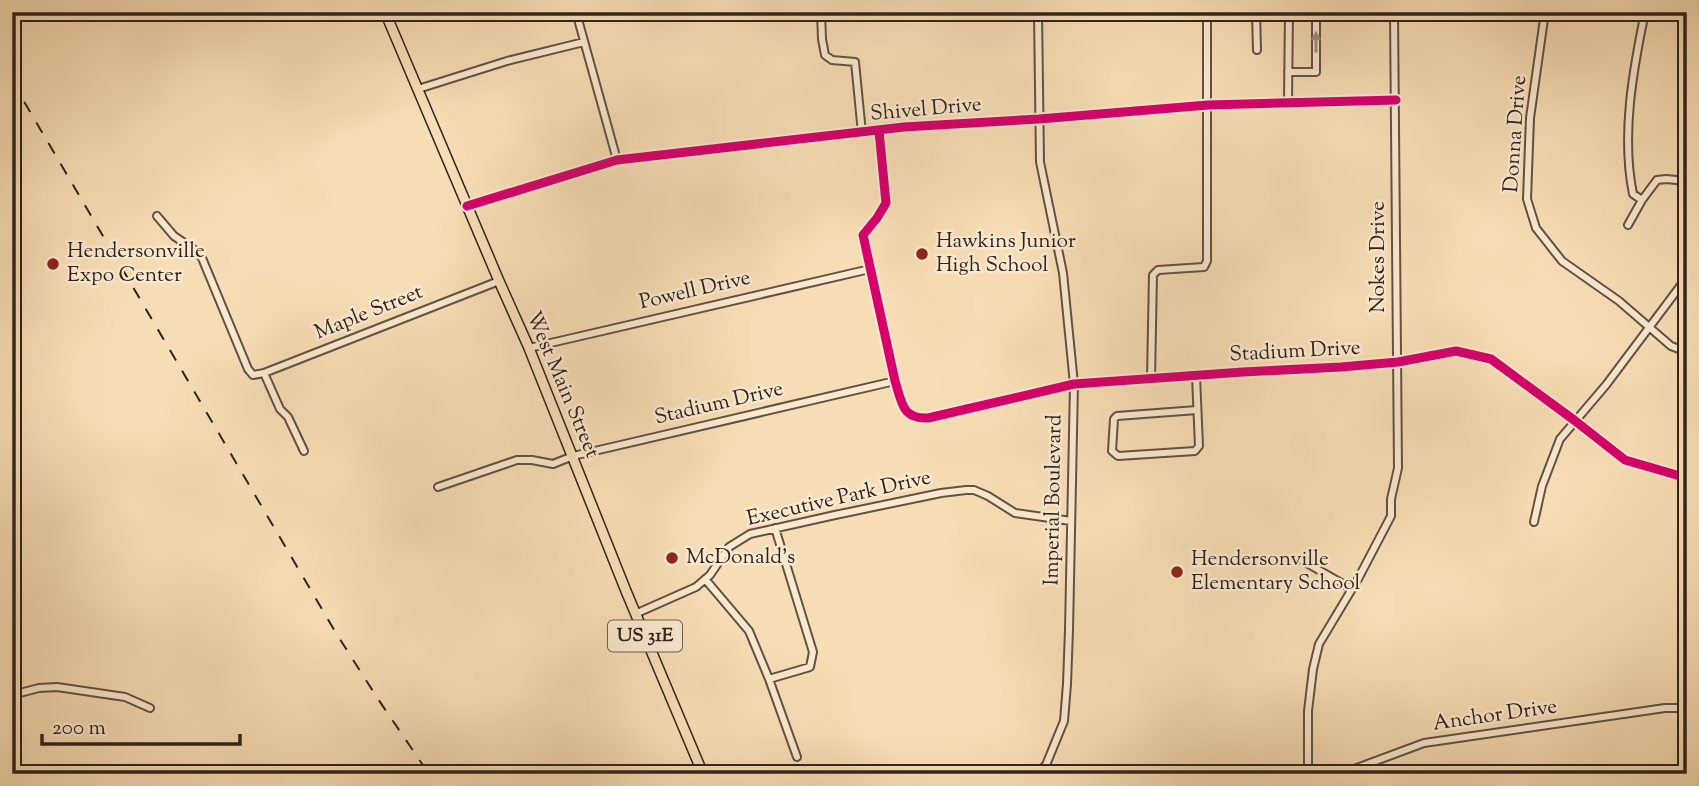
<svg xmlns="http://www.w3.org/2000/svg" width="1699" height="786" font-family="'Sorts Mill Goudy',serif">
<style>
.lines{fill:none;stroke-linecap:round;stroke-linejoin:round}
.street-casing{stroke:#625244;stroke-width:10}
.primary-casing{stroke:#30231e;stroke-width:12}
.street{stroke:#fae9cf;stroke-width:6}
.primary{stroke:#f7ddb5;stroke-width:9}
.rail{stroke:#30231e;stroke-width:2;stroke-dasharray:12 12;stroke-linecap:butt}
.cycleway-casing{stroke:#fae9cf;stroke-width:13}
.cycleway{stroke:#d6006c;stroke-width:9}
.oneway{fill:#9f907f}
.poi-dot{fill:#8f2418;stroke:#fae9cf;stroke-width:2.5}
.labels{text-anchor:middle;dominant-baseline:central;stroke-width:5;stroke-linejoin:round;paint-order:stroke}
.shield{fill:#fae9cf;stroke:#6d5e53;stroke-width:2}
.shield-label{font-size:19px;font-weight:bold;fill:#30231e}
.street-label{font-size:21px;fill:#30231e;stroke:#fae9cf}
.poi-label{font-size:21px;fill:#30231e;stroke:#fae9cf;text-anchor:start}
</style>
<rect width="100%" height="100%" fill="#f7ddb5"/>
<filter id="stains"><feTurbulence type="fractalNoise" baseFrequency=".00286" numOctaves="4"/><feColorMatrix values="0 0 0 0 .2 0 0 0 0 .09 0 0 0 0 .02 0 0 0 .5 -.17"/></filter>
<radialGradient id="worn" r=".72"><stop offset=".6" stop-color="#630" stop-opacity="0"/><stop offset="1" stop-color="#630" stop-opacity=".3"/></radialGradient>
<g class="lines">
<defs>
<path id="street" d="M576,12L617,160
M821,12L822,39L825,55L832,60L855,62L862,133
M1256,12L1257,50
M1545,12L1530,118L1527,199L1536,228L1562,261L1619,301L1671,346L1687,352
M1645,12C1633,70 1621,135 1633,194L1642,200L1657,180L1666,179L1687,181
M1288,72H1316V17L1318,12
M418,89L507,61L584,42
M1288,102L1289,12
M879,131L886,203L877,218L863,235L895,381C902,403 902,419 928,418L1074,384L1243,372L1341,367L1398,362L1456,351L1491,359L1574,420L1625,460L1687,478
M467,206L617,160L904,127L1039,119L1208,105L1396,100
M157,216L174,236L196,251L202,258L248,369L253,375L264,373L499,281
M1628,225L1642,200
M529,348L870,269
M264,373L280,409L288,417L304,451
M1196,376L1199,446L1195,451L1118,456L1112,451L1114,419L1117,416L1197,410
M1151,378L1153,275L1158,270L1204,267L1207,261V12
M438,487L517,460H532L553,464L573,456L895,381
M1534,522L1542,486L1560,439L1606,385L1687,277
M1303,561L1352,589
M705,579L749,631L769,679L797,757
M635,614L696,587L710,575L729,547L750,534L835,515L941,493L966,490H974L988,496L1015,513L1071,521
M769,679L810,667L813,652L775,528
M12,695L39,688L57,687L125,697L150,708
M1046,765L1057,774
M1036,774L1046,765L1064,721L1067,684L1069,630L1074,384L1063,273L1040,162L1038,12
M1308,774V711L1313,669L1319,644L1358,579L1391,516V499L1398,468L1394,12
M1311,774L1354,769L1424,743L1665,708H1687"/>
<path id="primary" d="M385,12L499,281L529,348L626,591L703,774"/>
</defs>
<use href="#street" class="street-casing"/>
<use href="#primary" class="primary-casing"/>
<use href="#street" class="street"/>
<use href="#primary" class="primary"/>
<path class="rail" d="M12,81L336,633L378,699L429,774"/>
<defs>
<path id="cycleway" d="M879,131L886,203L877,218L863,235L895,381C902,403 902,419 928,418L1074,384L1243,372L1341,367L1398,362L1456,351L1491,359L1574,420L1625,460L1687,478
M467,206L617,160L904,127L1039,119L1208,105L1396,100"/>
</defs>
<use href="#cycleway" class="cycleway-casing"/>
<use href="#cycleway" class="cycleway"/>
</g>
<defs><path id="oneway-solid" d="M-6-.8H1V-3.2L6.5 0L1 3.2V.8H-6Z" transform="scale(1.75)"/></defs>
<use class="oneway" href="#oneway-solid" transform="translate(1316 42) rotate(-90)"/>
<g class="poi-dot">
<circle cx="922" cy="254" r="7"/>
<circle cx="53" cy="264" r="7"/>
<circle cx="672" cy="558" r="7"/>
<circle cx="1177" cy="572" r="7"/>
</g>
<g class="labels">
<rect class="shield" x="608" y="620.5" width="74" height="31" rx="5"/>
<g class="shield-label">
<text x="645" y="636">US 31E</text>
</g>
<g class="street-label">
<text transform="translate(926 110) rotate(-5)">Shivel Drive</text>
<text transform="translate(1516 134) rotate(-86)">Donna Drive</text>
<text transform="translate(1379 257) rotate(-90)">Nokes Drive</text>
<text transform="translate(695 291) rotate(-13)">Powell Drive</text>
<text transform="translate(369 313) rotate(-22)">Maple Street</text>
<text transform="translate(1295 352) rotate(-3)">Stadium Drive</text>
<text transform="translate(562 385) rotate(67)">West Main Street</text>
<text transform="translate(719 404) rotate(-13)">Stadium Drive</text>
<text transform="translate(839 499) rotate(-13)">Executive Park Drive</text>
<text transform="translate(1054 500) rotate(-89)">Imperial Boulevard</text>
<text transform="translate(1495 716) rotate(-8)">Anchor Drive</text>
</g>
<g class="poi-label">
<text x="936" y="242">Hawkins Junior<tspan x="936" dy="24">High School</tspan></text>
<text x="67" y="252">Hendersonville<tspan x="67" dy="24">Expo Center</tspan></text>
<text x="686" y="558">McDonald's</text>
<text x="1191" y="560">Hendersonville<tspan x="1191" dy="24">Elementary School</tspan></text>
</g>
</g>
<rect width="1699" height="786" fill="none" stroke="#f7ddb5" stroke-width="42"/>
<rect x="14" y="14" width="1671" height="758" fill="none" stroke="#30231e" stroke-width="3.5"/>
<rect x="21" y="21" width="1657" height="744" fill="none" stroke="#30231e" stroke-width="2"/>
<path d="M42 734v10h198v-10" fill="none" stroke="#30231e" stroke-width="3.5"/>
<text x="52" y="734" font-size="21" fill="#30231e" stroke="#fae9cf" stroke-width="5" paint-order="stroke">200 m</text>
<rect width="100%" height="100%" filter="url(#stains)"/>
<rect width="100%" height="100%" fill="url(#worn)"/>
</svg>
